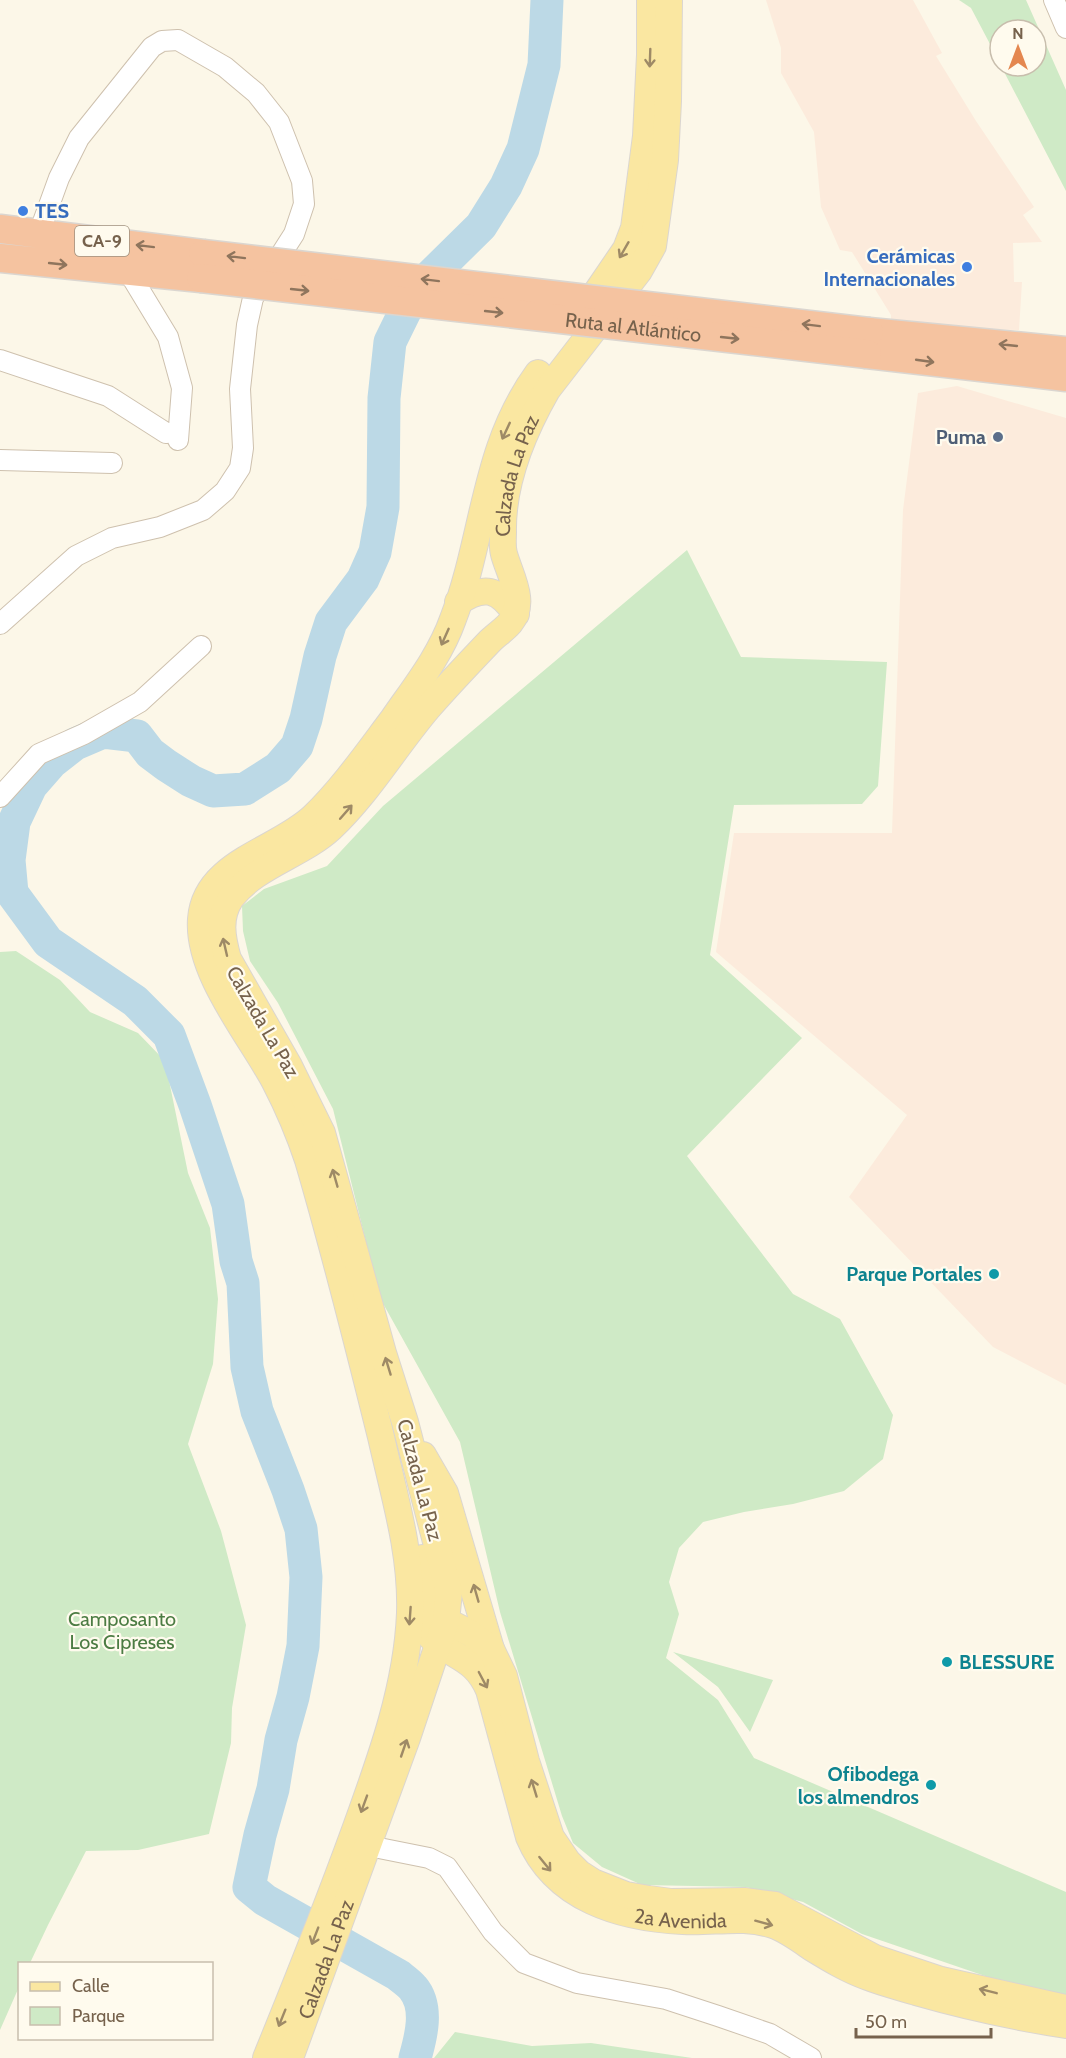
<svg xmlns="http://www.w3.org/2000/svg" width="1066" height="2058" font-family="Cabin,sans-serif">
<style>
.commercial{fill:#fcebdc}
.green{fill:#cfeac6}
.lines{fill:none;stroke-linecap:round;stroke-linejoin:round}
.river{stroke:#bcd9e6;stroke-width:33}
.minor-casing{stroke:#cec1ae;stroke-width:22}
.major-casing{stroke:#dbd6d0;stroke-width:28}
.highway-casing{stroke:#dbd6d0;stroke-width:31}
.minor{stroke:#fff;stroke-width:20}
.major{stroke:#fae7a1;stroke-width:26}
.highway{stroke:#f5c3a0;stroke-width:28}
.highway-bridge-casing{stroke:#dbd6d0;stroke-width:31;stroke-linecap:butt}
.highway-bridge{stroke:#f5c3a0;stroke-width:28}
.oneway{stroke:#9e8a66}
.oneway2{stroke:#8f755d}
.shop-dot{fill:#3f7fe0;stroke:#fffbee;stroke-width:2}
.service-dot{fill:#5c6f8a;stroke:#fffbee;stroke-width:2}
.culture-dot{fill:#0f9aa8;stroke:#fffbee;stroke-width:2}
.labels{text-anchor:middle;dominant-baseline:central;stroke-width:4.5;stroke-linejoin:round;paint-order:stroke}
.shield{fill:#fffbee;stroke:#9f907d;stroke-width:1.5}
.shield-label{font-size:18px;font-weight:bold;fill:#76624c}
.shop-label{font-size:20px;font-weight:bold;fill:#366cbe;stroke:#fffbee;text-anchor:start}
.street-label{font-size:20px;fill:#76624c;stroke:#fffbee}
.service-label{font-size:20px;font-weight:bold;fill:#4e5e75;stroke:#fffbee;text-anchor:end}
.culture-label{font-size:20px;font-weight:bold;fill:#0d838f;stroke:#fffbee;text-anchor:end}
.park-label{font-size:20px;fill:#4c7c43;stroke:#fffbee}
</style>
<rect width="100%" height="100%" fill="#fcf7e8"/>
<path class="commercial" d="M766,0H913L942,53L936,56L976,121L1034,207L1023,215L1042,242L1013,243L1014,282H1022L1019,330L923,328L891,324V315L852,252L840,250L821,207L814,132L781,73V48Z
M957,386L1066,418V1385L993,1347L849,1197L907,1115L716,952L734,833H892L903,510L918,393Z"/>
<path class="green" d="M959,0H1026L1066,90V191L1001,66H1036V30H1000V63L971,8Z
M687,550L741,657L887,662L878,786L862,804L734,805L710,955L802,1038L687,1156L793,1294L840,1319L893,1415L883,1459L844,1491L793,1504L744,1512L703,1522L679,1548L669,1582L679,1614L666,1658L718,1700L754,1758L1066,1892V1997L1044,1996L862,1934L803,1902L746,1887L642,1885L602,1867L573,1843L562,1816L500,1612L460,1442L380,1298L333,1109L278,1003L250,961L243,931L242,906L264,889L327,866L383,806Z
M16,951L60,980L90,1012L138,1033L165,1061L188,1173L210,1228L218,1299L213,1364L188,1444L221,1531L246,1625L232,1708L231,1743L209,1834L138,1850L86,1851L48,1925L30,1963L20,1964L19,1987L0,2030V952Z
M673,1652L773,1680L750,1732L718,1687Z
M455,2032L532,2046L591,2043L692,2058H434Z"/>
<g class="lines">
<path class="river" d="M415,2058C421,2037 429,2007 413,1988C409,1983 403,1979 398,1975L265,1900L249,1887L260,1835L273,1789L281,1740L293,1697L303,1646L306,1577L301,1529L288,1490L257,1411L247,1367L243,1283L236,1261L228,1204L195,1105L169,1035L135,1001L48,942L12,893L9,860L14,822L31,786L52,762L75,744L103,732L137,736L150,753L166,765L191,781L213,791L245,789L278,768L297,746L306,719L320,656L331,622L363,579L375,552L383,507L384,398L390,342L415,291L481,226L506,186L523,149L544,65L547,0"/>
<defs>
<path id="minor" d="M1054,0L1066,28
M128,271L168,337L182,388L178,440
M0,360L108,396L166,433
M0,460L112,463
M0,624L76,556L112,538L160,527L203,510L225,491L240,468L243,448L240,389L247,325L253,298L294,234L304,204L302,181L279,122L256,93L225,67L178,40L162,41L152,47L79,138L59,178L39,233
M0,797L39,754L84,734L140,702L201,646
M369,1846L429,1858L447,1867L493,1932L524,1963L577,1983L666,1999L718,2016L770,2034L811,2058"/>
<g id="major">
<path d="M581,315L626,249L634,228L646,136L650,55V0"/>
<path d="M458,602C484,585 498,588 516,614"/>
<path d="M423,1455L445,1493L491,1649"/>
<path id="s1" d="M422,1558L429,1603L431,1637C454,1659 474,1656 489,1690L529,1837C555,1899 620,1918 683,1921C713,1923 743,1915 773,1925C787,1930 799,1939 812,1948C830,1959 848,1970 868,1977C883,1983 900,1987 916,1992C965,2006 1015,2017 1066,2025"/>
<path d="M446,1621L470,1633L491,1649L504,1676L526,1761L551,1837L568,1862L579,1873L593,1882L626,1895L649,1899L671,1902L744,1901L775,1905L875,1958L941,1980L1066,2008"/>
<path d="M266,2058C297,1982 327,1907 355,1830C380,1761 407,1688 410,1613C412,1553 394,1495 381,1437C358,1344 335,1252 308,1160C299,1133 288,1107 275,1082C250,1035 197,973 201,919C205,862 277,851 313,817C343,788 368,752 393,719C415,687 440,656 453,619C485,536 483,448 538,373"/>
<path id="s2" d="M290,2058L407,1738L446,1621L449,1592L405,1422L383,1353L322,1133L289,1066L228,959C222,938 218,917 231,898C255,866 302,855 331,828C368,793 395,747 428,708C448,685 469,663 490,641C496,635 504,630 510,623C527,602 510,576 504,554C502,547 503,539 503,532C502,483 523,432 547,390L639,271L653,246L665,160L668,101L669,0"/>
</g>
<path id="highway" d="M0,229L203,254
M0,258L201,278
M869,332L1066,351
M867,354L1066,377"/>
</defs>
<use href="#minor" class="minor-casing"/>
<use href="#major" class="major-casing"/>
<use href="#highway" class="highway-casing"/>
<use href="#minor" class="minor"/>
<use href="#major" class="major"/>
<use href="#highway" class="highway"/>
<defs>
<g id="highway-bridge">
<path d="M203,254L869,332"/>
<path id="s3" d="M201,278L867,354"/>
</g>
</defs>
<use href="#highway-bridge" class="highway-bridge-casing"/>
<use href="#highway-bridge" class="highway-bridge"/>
</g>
<defs><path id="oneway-shaft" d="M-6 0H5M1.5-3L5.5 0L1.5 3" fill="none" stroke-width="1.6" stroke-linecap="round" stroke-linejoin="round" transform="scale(1.5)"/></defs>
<g class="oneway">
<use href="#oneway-shaft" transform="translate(650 58) rotate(92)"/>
<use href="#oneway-shaft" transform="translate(624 250) rotate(120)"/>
<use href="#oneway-shaft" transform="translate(506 431) rotate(115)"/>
<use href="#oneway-shaft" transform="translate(445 637) rotate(114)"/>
<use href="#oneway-shaft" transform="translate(346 812) rotate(-49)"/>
<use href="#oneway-shaft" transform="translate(225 947) rotate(-103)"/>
<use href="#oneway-shaft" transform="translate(335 1178) rotate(-106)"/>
<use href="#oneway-shaft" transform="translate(388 1366) rotate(-107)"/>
<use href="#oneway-shaft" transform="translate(476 1593) rotate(-106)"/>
<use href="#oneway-shaft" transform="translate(410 1616) rotate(94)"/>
<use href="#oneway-shaft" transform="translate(483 1680) rotate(62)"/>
<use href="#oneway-shaft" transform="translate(404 1748) rotate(-71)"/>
<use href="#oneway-shaft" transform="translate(534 1788) rotate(-107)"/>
<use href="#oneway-shaft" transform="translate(364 1804) rotate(110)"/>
<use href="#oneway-shaft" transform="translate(545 1864) rotate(51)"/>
<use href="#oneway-shaft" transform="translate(764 1923) rotate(15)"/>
<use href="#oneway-shaft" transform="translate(315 1936) rotate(111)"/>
<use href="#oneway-shaft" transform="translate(988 1991) rotate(-166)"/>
<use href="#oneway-shaft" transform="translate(282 2018) rotate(112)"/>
</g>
<g class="oneway2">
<use href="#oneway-shaft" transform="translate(145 246) rotate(-173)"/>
<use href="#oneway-shaft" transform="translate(236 257) rotate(-173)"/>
<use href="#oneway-shaft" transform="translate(58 264) rotate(6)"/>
<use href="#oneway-shaft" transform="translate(430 280) rotate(-173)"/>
<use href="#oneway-shaft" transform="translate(300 290) rotate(6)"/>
<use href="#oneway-shaft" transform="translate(494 312) rotate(6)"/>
<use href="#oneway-shaft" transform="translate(811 325) rotate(-173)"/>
<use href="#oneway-shaft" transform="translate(730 338) rotate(6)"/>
<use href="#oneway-shaft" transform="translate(1008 345) rotate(-174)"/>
<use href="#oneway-shaft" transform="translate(925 361) rotate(8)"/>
</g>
<g class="shop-dot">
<circle cx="23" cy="211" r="6"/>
<circle cx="967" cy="267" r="6"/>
</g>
<circle class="service-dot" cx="998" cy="437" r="6"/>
<g class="culture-dot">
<circle cx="994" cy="1274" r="6"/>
<circle cx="947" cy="1662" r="6"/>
<circle cx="931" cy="1785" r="6"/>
</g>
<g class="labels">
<rect class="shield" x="75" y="226" width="54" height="30" rx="4.5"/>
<g class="shield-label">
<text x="102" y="241">CA-9</text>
</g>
<g class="shop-label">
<text x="35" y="211">TES</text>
<text x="955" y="256" text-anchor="end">Cerámicas<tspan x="955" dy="23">Internacionales</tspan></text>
</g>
<g class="street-label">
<text stroke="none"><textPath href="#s3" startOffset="435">Ruta al Atlántico</textPath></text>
<text stroke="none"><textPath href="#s2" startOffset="1779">Calzada La Paz</textPath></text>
<text transform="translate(263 1022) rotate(60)">Calzada La Paz</text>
<text transform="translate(420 1480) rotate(75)">Calzada La Paz</text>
<text stroke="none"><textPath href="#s1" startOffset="495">2a Avenida</textPath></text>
<text stroke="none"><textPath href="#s2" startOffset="105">Calzada La Paz</textPath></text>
</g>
<g class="service-label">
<text x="986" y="437">Puma</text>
</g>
<g class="culture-label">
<text x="982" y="1274">Parque Portales</text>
<text x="959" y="1662" text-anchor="start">BLESSURE</text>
<text x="919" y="1774">Ofibodega<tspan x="919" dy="23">los almendros</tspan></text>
</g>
<g class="park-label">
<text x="122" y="1619">Camposanto<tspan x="122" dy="23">Los Cipreses</tspan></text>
</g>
</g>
<rect x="18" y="1962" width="195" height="78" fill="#fffbee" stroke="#c8bead" stroke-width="1.5"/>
<rect x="30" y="1982" width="30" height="9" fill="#fae7a1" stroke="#c8bead" stroke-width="1.5"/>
<text x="72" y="1992" font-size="18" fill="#76624c">Calle</text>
<rect x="30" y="2007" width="30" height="18" fill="#cfeac6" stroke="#c8bead" stroke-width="1.5"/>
<text x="72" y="2022" font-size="18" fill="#76624c">Parque</text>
<g transform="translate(1018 48)"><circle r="28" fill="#fffbee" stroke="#c8bead" stroke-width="1.5"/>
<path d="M0-4.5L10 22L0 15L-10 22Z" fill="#e4874f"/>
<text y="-9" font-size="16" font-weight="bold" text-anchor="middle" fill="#76624c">N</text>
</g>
<path d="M856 2028v9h135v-9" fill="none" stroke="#76624c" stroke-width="3"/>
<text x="865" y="2028" font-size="18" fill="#76624c" stroke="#fffbee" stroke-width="4.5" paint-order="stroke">50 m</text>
</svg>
